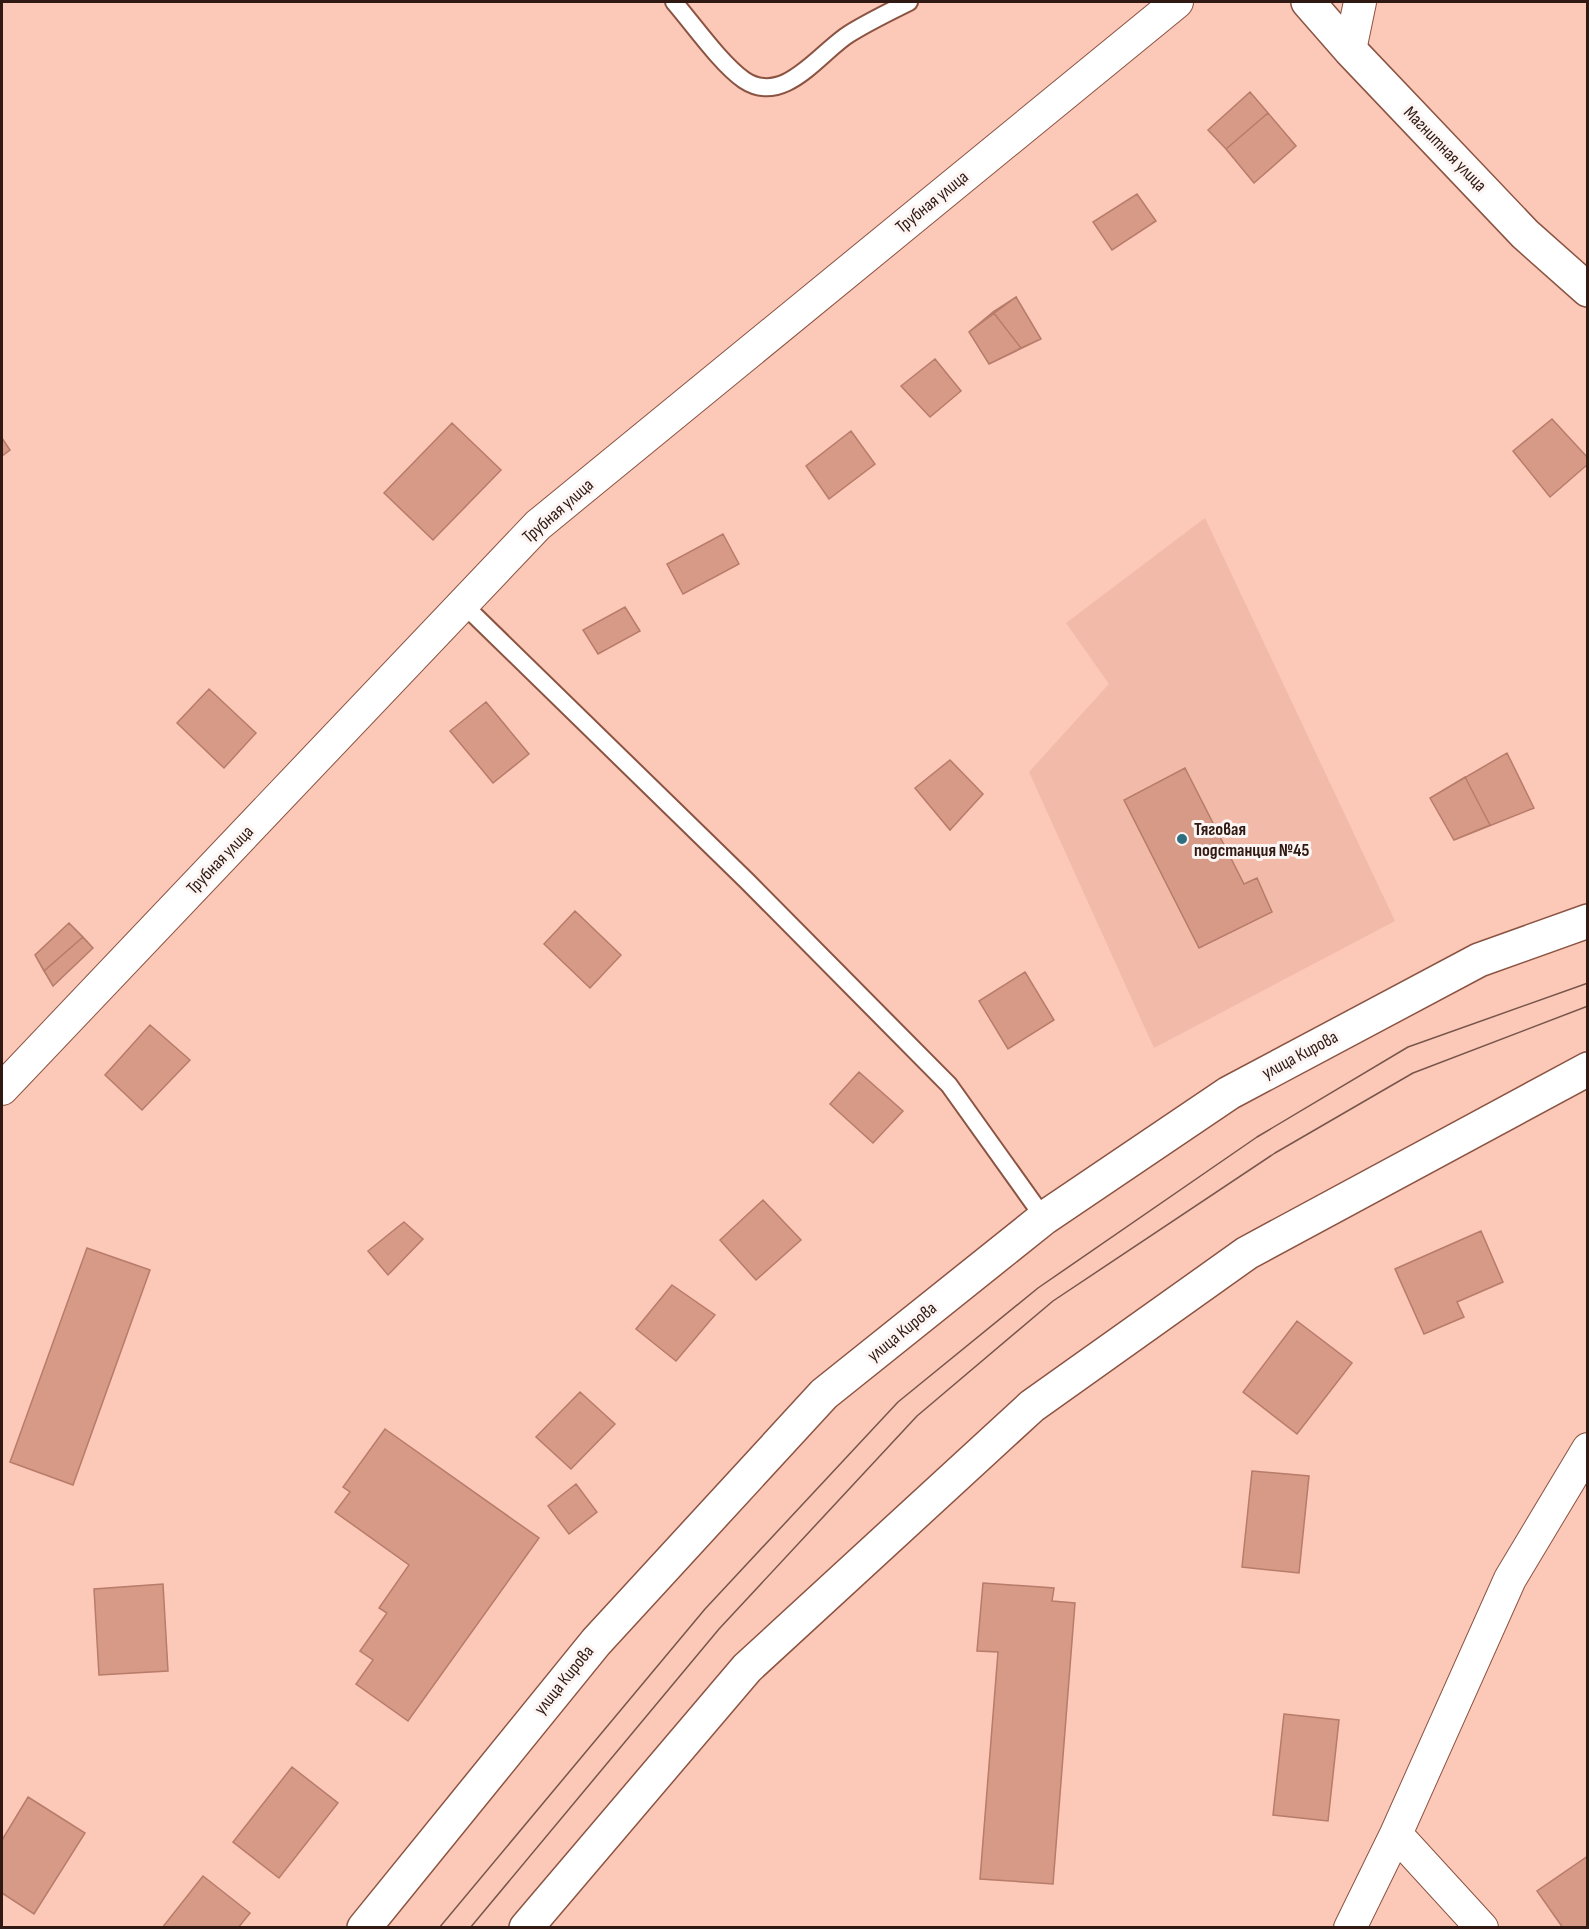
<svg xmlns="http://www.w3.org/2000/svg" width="1589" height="1929" font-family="'Sofia Sans Condensed',sans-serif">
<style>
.built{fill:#f2baa8}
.building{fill:#d79a87;stroke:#b77c6a;stroke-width:1.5}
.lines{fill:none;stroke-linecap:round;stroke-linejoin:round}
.lane-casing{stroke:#8b5442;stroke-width:20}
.street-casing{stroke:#8b5442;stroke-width:34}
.secondary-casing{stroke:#8b5442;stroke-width:36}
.primary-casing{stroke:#8b5442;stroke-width:36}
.lane{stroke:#fff;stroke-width:16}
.street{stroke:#fff;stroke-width:32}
.secondary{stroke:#fff;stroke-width:33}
.primary{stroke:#fff;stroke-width:33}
.tram{stroke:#77564b;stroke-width:1.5}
.poi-dot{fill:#2d6f81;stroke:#fcf5f3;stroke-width:2}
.labels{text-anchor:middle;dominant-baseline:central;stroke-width:6;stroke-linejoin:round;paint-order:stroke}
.street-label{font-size:18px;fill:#301912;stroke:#fcf5f3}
.poi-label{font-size:18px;font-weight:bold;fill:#301912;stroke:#fcf5f3;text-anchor:start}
</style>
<rect width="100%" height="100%" fill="#fcc8b8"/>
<path class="built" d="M1205,518L1395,921L1154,1048L1029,772L1109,684L1066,623Z"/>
<path class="building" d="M1250,92L1268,113L1226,149L1208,130Z
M1268,113L1296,146L1254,183L1226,149Z
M1137,194L1156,221L1112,250L1093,222Z
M1016,297L1041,339L989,364L969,332Z
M1016,297L1041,339L1021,348L993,312Z
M993,312L1021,348L989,364L969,332Z
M935,359L961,391L930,417L901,386Z
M1552,419L1588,458V464L1550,497L1513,451Z
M452,423L501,470L433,540L384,493Z
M851,431L875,464L829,499L806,466Z
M2,438L10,450L2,456Z
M723,534L739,564L683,594L667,564Z
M625,607L640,631L598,654L583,630Z
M209,689L256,733L224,768L177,723Z
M486,702L529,754L493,783L450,731Z
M1507,753L1534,808L1454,840L1430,798Z
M950,760L983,794L950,830L915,788Z
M1185,768L1244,884L1257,878L1272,912L1199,948L1124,800Z
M1465,777L1490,825L1454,840L1430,798Z
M575,911L621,955L590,988L544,944Z
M69,923L83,937L44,971L35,955Z
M69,923L93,948L53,986L35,955Z
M83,937L93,948L53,986L44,971Z
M1025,972L1054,1020L1008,1049L979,1001Z
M150,1025L190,1060L142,1110L105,1075Z
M859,1072L903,1111L873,1143L830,1104Z
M763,1200L801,1240L756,1280L720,1240Z
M404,1222L423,1239L388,1275L368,1251Z
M1481,1231L1503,1282L1457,1302L1464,1317L1424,1334L1395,1269Z
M87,1248L150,1270L73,1485L10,1462Z
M672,1285L715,1315L676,1361L636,1329Z
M1297,1321L1352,1363L1297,1434L1243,1392Z
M580,1392L615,1424L571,1469L536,1437Z
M385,1429L539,1538L408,1721L356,1684L373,1660L360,1651L387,1613L379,1608L409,1565L335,1512L350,1492L343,1487Z
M1252,1471L1309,1476L1299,1573L1242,1567Z
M576,1484L597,1512L569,1534L548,1506Z
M983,1583L1054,1588L1052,1601L1075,1603L1053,1884L980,1879L998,1652L977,1651Z
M163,1584L168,1671L99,1675L94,1589Z
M1284,1714L1339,1720L1328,1821L1273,1815Z
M292,1767L338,1803L279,1878L233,1842Z
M28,1797L85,1833L34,1914L2,1893V1840Z
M1588,1856V1928H1563L1537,1891Z
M203,1876L250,1913L238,1928H162Z"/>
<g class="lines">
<defs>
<path id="lane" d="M674,2C693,24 721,64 744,80C784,107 820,52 849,34C868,22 889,12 909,2
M463,604L747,881L949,1085L1044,1218"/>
<path id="street" d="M1350,50L1360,2
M2,1089L538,525L1177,2
M1396,1834L1482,1928
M1350,1928L1396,1834L1510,1579L1588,1449"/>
<path id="secondary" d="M1308,2L1350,50L1525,234L1588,290"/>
<path id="primary" d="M364,1928L596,1642L824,1394L1044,1218L1229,1093L1479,960L1588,921
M526,1928L747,1668L1032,1406L1247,1253L1588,1069"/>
</defs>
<use href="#lane" class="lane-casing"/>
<use href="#street" class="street-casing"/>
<use href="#secondary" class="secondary-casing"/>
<use href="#primary" class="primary-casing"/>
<use href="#lane" class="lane"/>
<use href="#street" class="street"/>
<use href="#secondary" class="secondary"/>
<use href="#primary" class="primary"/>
<path class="tram" d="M439,1928L705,1609L898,1402L1038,1288L1257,1137L1408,1047L1588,983
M470,1928L719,1629L917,1416L1053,1301L1275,1153L1413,1073L1588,1006"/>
</g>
<circle class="poi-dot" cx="1182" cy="839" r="6"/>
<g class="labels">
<g class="street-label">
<text transform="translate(1445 149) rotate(46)">Магнитная улица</text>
<text transform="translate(932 202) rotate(-39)">Трубная улица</text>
<text transform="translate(558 511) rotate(-41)">Трубная улица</text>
<text transform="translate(220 860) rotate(-46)">Трубная улица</text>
<text transform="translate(1300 1055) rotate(-28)">улица Кирова</text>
<text transform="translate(902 1332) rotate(-39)">улица Кирова</text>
<text transform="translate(564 1680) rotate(-51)">улица Кирова</text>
</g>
<g class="poi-label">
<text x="1194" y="829">Тяговая<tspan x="1194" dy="21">подстанция №45</tspan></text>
</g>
</g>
<rect width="1589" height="1929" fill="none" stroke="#301912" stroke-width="6"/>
</svg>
